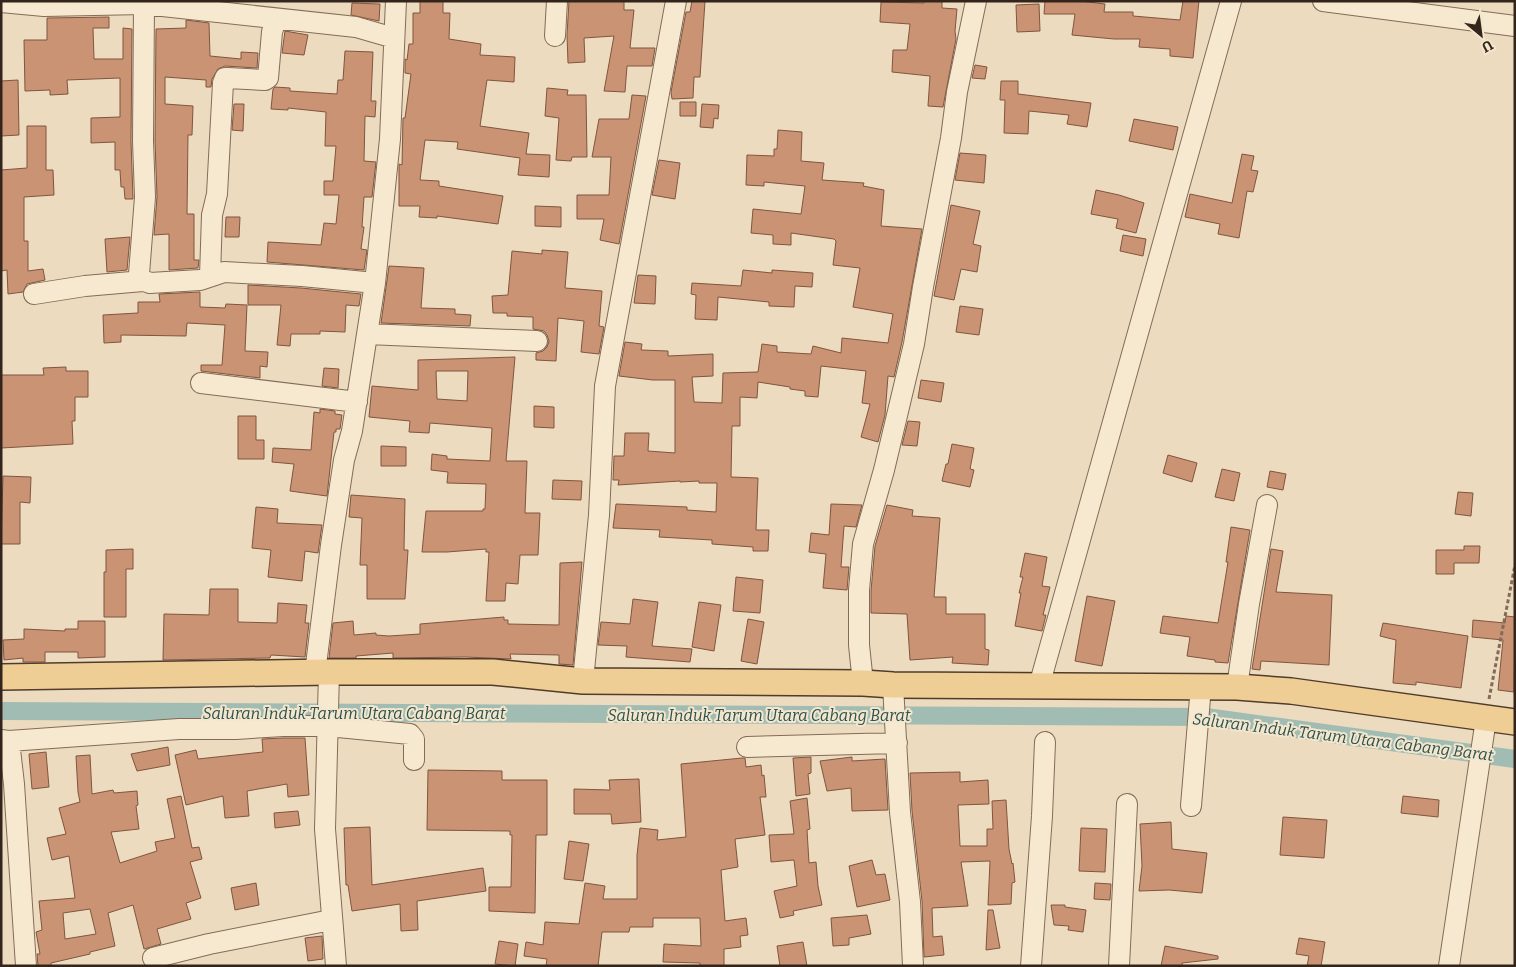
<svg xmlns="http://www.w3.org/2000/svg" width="1516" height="967" font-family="Bitter,serif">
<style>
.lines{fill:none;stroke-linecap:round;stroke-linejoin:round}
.canal{stroke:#a1bdb3;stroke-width:18}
.building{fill:#c99374;stroke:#81553e;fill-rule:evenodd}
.minor-casing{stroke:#836c57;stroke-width:22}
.major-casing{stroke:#513b2c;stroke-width:28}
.path{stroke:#836c57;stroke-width:3;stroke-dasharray:4 2.5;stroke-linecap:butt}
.minor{stroke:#f7e9d0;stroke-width:20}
.major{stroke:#efce95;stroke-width:25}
.labels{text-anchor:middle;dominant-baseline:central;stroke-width:4;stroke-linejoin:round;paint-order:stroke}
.water-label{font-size:16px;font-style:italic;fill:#2b524e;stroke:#f4e6cd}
</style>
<rect width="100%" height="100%" fill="#ecdbbe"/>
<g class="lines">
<path class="canal" d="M1,711L1206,717L1515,759"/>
</g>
<path class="building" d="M420,1H443V13H450L449,39L481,44L480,55L515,57L514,82L487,80L480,126L529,133L526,154L550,155L549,177L518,175L520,158L457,149L458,142L425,140L420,180L439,181V186L503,196L498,224L437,216V218L419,217L420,206H399V164L402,165L403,118H405L411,74L405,73V59L407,60L409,44H413V13H420Z
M569,1H624V10H634L630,48H655L652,66H627L625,92L604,91L614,36L584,38L585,62L568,63L567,35Z
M692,1H705L700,77H694L693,98L672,99L671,92L686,12H690Z
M924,1H942V8L957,9L955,31L956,39L943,107L928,106L930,76L892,72L893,50H907L910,24L880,22L881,2L924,3Z
M1045,1H1080L1105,4L1104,12H1133V16L1180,20L1183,1H1199L1193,58L1170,56V49L1139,47L1140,39H1114L1072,35L1075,14H1044Z
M352,3L380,4L379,21L351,15Z
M1039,4L1040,31L1017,32L1016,5Z
M109,17V28H93L94,59H123V28L132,29L131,141L133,199H125L124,187H121L120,170H115V142L91,143V118L120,117V78L67,80L68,94L50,95V90L25,91L24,40H47V18Z
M186,20L209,23L210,56L241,59V52L258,53L257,68L225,66L218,69L212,79L211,87H206V80L165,77V104L193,106L192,135H188L187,214H194V260H199L198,268L169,270V234L154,235L157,197L155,141L156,29L186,28Z
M285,31L308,35L304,55L282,53Z
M345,51L373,52L371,101H376L375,117L365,116L364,161L376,162L372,197H364L362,227H364L361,249L367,250L364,270L267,262L268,242L321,245L324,223L336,224L339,195H324V181H333L336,146H325L326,112L288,108V110L271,109L273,89L275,87L290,88V91L337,94L338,80H343Z
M975,65L987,67L985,79L972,78Z
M18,80L19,135L1,136V81Z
M1001,81H1018V94L1091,103L1087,127L1067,124L1069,115L1029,111L1028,134L1004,133L1005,100H1000Z
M547,88L568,90L567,95H586L587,157H572L571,161L556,160L559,118L545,116Z
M632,95L646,96L619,244L600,240L604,219H577V195H609L611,157H592L599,119H629Z
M680,102H696V116H680Z
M234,104H244L243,131L232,130Z
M702,104L719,105L718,119L714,118L713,128L700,127Z
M1134,119L1178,127L1173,150L1129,141Z
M27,126H46V170H53L54,195L24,197V241H28V271L43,269L45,280L27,284L23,292L8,294L7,270L1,271V170L27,168Z
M778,130L802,132L801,161L824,163L822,180L864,183L863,186L884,190L881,226L922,229L902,342L894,377L888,376L885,415L878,442L861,437L870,404L862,403L866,371L821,366L818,397L805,396V391L790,389V387L758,382L757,398L740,397V426H732L731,477L758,478L756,530H769L768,551H753V547L712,544V540L659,537L660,530L613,528L616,504L687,507V510L716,512L717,483H699V481L680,482V481L618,485L619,480H613L614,456H624L625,433H649L648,451L675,453V380H653L619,376L625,342L642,344L641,350L668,351V356L713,354V376L692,377L694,402L722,403L723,373L758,372L762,344L777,346V352L811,354L813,346L841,353L842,338L888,343L893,314L853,307L860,268L833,265L836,241L834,239L791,233V245L773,244V235L751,233L753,209L801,214L805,186L764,182V186L746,185L747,155L774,156V149H777Z
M960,153L986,155L984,183L955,180Z
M1242,154L1254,156L1251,170L1258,171L1253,192L1247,191L1239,238L1218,234L1220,224L1185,217L1190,194L1232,203Z
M659,160L680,163L675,199L652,195Z
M1096,190L1119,195L1144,203L1136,233L1116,228L1118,219L1091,214Z
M951,205L980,211L973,244L981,246L977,272L961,269L954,300L934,296Z
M535,206L561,207V227L535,226Z
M226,217H240L239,237H225Z
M1123,235L1146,239L1143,256L1120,251Z
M130,237L127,270L107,272L105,239Z
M542,250L568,252L565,288L602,291L599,326L604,327L599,354L581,352L584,321L558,318L556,361L536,360V353L543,351L547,347L549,341L547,335L544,331L533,329V317L507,316V313H493L492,296L508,295L512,251L542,254Z
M389,266L424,268L421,308L455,309V314L471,315L470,326L381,323Z
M743,270L772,273V270L813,273L812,287L795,286L794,307L769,306V302L718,297L717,320L695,319L696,295L691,294L692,283L741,286Z
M638,275L656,276L655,304L634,303Z
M248,285L301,288L361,294L359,306L346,305L345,332L320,331V334H291L290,346L277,345L281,305H248Z
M200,292V307L225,308L226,304L247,305L245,351L268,352L267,367L260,366V378L201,371V365H222L225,325L187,323L186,336L121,335V342L104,343L103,315L138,313V302H160L159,294Z
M960,306L983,309L979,335L956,332Z
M515,357L506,461H527L525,513H540L538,555H520L518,584L506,583L505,601H486L489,552H486V549L447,552H422L426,511H483V509H485L486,484L447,483L448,472L431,470L432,454L447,456V459L490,461L492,428L430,423L429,433L409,432L410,421L369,417L372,386L418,390V360ZM436,371H468L467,401L437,399Z
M66,367V371H88V397H75V421H72L73,444L1,448V375H44L43,368Z
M324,368L339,369L338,388L322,386Z
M921,380L944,383L941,402L918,398Z
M534,406L554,407V428L534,427Z
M320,409L335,411V414L342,415L340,429H336V432H334L327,496L290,491L294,464L272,462L273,448L311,450L314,412L320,413Z
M238,416H256V440H264V459H238Z
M908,421L920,422L917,446L902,445Z
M952,444L974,448L970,469L974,470L970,487L942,481L946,464H948Z
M381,446L406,447V466H381Z
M1168,455L1197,463L1192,482L1163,473Z
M1222,469L1240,473L1234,501L1215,497Z
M1270,471L1286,474L1283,490L1267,487Z
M3,476L31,477L30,503L20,502V544H1Z
M553,480L582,481L581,500L552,499Z
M1458,492L1473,493L1471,516L1455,514Z
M351,495L405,499L404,550H408L405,599H367V565H360L362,518L349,517Z
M831,504L862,505L856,527L844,526L841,567H849L847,590L823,588L826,554L809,552L811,533L829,535Z
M887,505L913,510L912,516L940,518L934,597H946V614H985V649L989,650L988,665L952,663L953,657L910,660L907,614L871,613V591L875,546Z
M256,507L278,509L277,523L322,525L318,553L305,551L302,581L268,577L271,550L252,548Z
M1231,527L1250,530L1228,663L1215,662V660L1187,656L1190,637L1160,633L1163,616L1218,623L1228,562H1226Z
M1464,546H1480L1479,563H1454V574H1436V550H1464Z
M133,549V569H126V617H104V572H106V550Z
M1271,549L1283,551L1276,592L1332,595L1329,665L1261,661L1260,670L1252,669Z
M1025,553L1047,557L1042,586L1050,587L1043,615H1046L1042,631L1015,626L1021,593H1019L1023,577H1020Z
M582,562L573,665L559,664V655L510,654L511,659L466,657L393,658V653L356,656V658H329L333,623L353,621L354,635L376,633V635L389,636L420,634V624L504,617V620H508V624L559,625L560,563Z
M736,577L763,580L760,613L733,611Z
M210,589H238V622L277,623L278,603L307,605L305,623H309L305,657L271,655L270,658L163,660L164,614L209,615Z
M1087,596L1115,601L1102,666L1075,661Z
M633,599L658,602L652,646L692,649L690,662L626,657L627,646L598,645L601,622L630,624Z
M699,602L721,605L714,651L692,647Z
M1506,616L1515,617L1514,692L1498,690L1503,640L1472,637L1473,620L1505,623Z
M748,619L764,622L757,664L741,661Z
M78,621H105V657L78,658V652H45V662H23V658L4,660L3,640L24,639V629L65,631V629H78Z
M1383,623L1468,636L1461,688L1416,682V685L1393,683L1396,640L1380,636Z
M283,738H305L309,795L288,797L287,784L247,791L249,816L225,818L223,796L186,805L175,755L196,750L198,759L263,752L262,739Z
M168,747L170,765L137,771L131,754Z
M46,752L49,787L32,789L29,754Z
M90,755L92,794L113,790L114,793L137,791L138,805L136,806L139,829L111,832L120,863L157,851L155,842L175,838L167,799L181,796L192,848L199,847L202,859L190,862L201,898L186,903L191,919L157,929L161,944L144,949L133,905L108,913L115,946L90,952V954L51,963V966H38L37,954H40L36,932L42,930L39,901L75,898L69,856L52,860L47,838L66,834L59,808L80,802L78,792L76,756ZM90,909L96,934L65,939L63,913Z
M811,757V773L808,774L810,794L796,796L793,758Z
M852,757V761L885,759L888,810L852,811L851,788L827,791L820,761Z
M742,758H745L746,767L761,765L762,776L764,775L766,797H760L765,835L735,839L738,867L721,870L725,921L746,918L748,935L740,936L741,947L724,949V966H700V963L663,962L664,944L701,946L700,918H653V927H630L629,932H602L598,966H546L547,959L524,956L526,942L543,945L545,922L579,924L585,883L605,886L603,899H637V855L640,828L658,830L657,840L686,837L681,764Z
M428,770L502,771V780H547V835H536L535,913L489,911V887H511L512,835H510V831L427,830Z
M960,772V782L988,780L989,804L958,805L960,846H987V829H993L992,801L1006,800L1009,849L1012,864L1013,863L1015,882L1012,883L1011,904L988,905L990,861L961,862L968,906L932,908L933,937L942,936L944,955L924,957L922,901L912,811L910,773Z
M639,779L641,822L612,824L611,814H574V789L610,790L609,780Z
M1403,796L1439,800L1438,817L1401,813Z
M807,798L810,829L807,830L809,863L816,862L818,886L822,905L793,911L794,915L780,918L774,891L797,886L794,860L771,862L769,835L794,834L790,801Z
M298,811L300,825L275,828L274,813Z
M1283,817L1327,820L1324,858L1280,855Z
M1171,822L1172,849L1207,853L1202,893L1169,890L1139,891L1142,866L1140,824Z
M370,827L372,885L483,868L486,891L417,901L418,930L401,931L400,904L352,911L348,885H346L344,828Z
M1081,828L1107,829L1105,872L1079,871Z
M569,841L589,844L583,881L564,879Z
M872,860L876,875L885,874L890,900L857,907L849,866Z
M256,883L259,905L235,910L231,888Z
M1095,883L1111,884L1110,900L1094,899Z
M1051,905H1065V907L1086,910L1083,932L1068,930L1069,926L1054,925Z
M988,910H993L1000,948L986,950Z
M867,915L871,934L849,938V945L833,946L831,918Z
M322,936L323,959L308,961L305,938Z
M1299,938L1325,942L1321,966H1307L1309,956L1296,954Z
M499,941L518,944L515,966L495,964Z
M803,942L807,966H780L777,946Z
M1165,946L1218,956V959L1182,963V966H1161Z"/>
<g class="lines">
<defs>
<path id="minor" d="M1323,1L1515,26
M1,2L44,6L144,4L356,27L394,38
M144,4L143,141L145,197L139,274C141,280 144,281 150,283L200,280L224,272L302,276L375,283
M555,36L557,1
M210,276L212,215L217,194L223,83L225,78H228L265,80L268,78L272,32L276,19
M34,294L85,286L143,281
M367,334L537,341
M201,383L357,402
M329,672L325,829L336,966
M315,673L331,545L344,460L352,431L375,283L390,139L396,1
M583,681L599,515L605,386L676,1
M863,683L859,645V590L863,544L884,470L914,344L923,287L951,138L957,92L976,1
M893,685L900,812L910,902L913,966
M1039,686L1231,1
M1237,687L1249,604L1267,505
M1,740L9,741L179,729H236L283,726H328L410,734L414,739V760
M9,741L14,784L26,966
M747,747L897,743
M1191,806L1201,686
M153,958L209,944L331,920
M1031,966L1042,816L1045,742
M1119,966L1127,804
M1449,966L1486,719"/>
<path id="major" d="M1,677L329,672H493L583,681L863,683L893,685L1237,687L1291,691L1515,722"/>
</defs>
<use href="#minor" class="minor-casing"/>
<use href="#major" class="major-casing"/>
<path class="path" d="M1489,699L1515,565"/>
<use href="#minor" class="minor"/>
<use href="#major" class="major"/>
</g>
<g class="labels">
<g class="water-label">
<text x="354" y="713">Saluran Induk Tarum Utara Cabang Barat</text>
<text x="759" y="715">Saluran Induk Tarum Utara Cabang Barat</text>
<text transform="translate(1343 737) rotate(7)">Saluran Induk Tarum Utara Cabang Barat</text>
</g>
</g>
<rect width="1516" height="967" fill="none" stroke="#33251c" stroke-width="5"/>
<g transform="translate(1481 35) rotate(151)" stroke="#f4e6cd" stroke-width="4" paint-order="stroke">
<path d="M0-4L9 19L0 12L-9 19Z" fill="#33251c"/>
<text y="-8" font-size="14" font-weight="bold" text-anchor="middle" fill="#33251c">U</text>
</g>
</svg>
